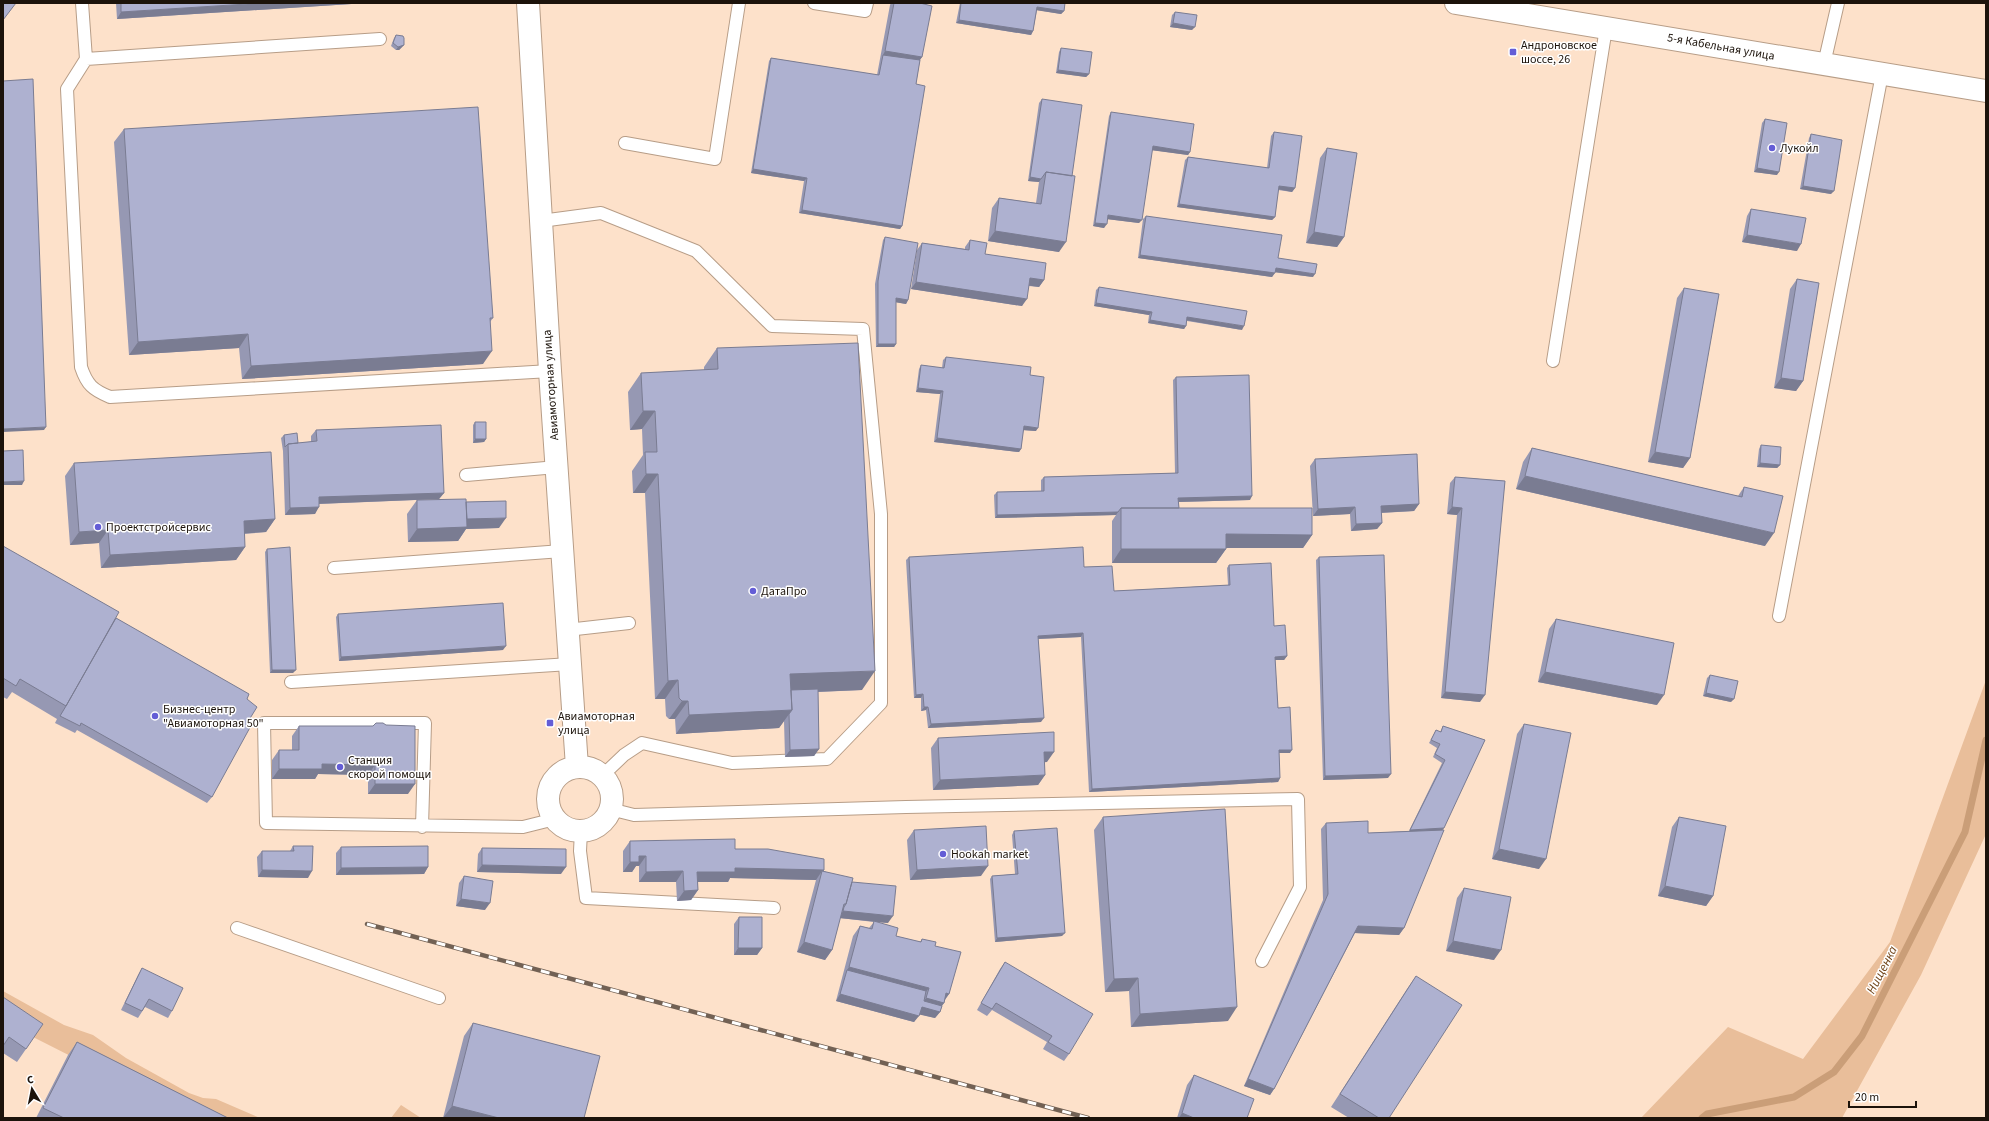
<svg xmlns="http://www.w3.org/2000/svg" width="1989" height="1121" font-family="'Source Sans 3',sans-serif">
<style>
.green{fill:#e9be9a}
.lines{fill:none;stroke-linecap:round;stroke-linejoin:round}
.stream{stroke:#ca9e78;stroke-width:7}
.lane-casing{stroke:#b79d87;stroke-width:14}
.street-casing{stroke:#b79d87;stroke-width:24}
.secondary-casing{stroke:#b79d87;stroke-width:24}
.lane{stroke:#fff;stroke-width:12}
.street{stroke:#fff;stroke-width:22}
.secondary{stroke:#fff;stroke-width:22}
.rail-casing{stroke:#726154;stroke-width:4.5}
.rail{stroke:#fff;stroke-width:3;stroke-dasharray:9;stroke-linecap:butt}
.wall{fill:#9698b3}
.shaded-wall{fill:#7a7c92}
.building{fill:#aeb1d0;stroke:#7a7c92}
.poi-dot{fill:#645dd6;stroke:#fff;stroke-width:1.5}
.labels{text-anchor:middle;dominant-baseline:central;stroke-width:3;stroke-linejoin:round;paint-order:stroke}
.poi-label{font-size:12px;fill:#1c130b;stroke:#fff;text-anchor:start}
.street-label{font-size:12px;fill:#1c130b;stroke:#fff}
.water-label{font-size:13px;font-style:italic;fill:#72461b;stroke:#fff}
</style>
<rect width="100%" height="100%" fill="#fde1ca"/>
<path class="green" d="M1986,680V834L1921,975L1842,1118H1641L1728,1027L1803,1059L1890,942Z
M3,991L64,1025L93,1035L126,1058L189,1093L203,1098L216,1099L260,1118H193L33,1037L3,1017Z
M401,1105L421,1118H391Z"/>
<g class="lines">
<path class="stream" d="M1702,1118L1707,1114L1794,1097L1834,1072L1862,1036L1965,832L1986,740"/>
<defs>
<path id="lane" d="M82,3L86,59L380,39
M814,3L865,11L867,3
M86,59L67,89L81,367C87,385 93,390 110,397L550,371
M1824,64L1838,3
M625,143L715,159L739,3
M541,221L601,213L696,251L772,326L863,329L881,514V703L827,759L732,763L642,743L624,755L602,776
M1553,361L1606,28
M466,475L557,467
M334,568L562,551
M1779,616L1882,74
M567,630L629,623
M291,682L570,664
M610,809L634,815L906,807L1298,799L1300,887L1262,961
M422,827L425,723H264L266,823L523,827L555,819
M581,831L580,851L586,898L774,908
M237,928L439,998"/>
<path id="street" d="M528,3L550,371L577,767
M548 799a32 32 0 1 1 64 0a32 32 0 1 1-64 0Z"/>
<path id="secondary" d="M1456,3L1986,91"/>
</defs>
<use href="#lane" class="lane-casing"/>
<use href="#street" class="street-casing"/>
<use href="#secondary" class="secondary-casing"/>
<use href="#lane" class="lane"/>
<use href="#street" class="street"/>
<use href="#secondary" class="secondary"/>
<defs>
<path id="rail" d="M367,924L1088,1118"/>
</defs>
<use href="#rail" class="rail-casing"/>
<use href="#rail" class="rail"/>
</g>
<path class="wall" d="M116,3H367L117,19Z
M891,3H920L922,57L920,60L916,84L902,226L900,229L799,213L804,181L751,173L769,61L771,58L877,75L890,5Z
M960,3H1065L1064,11L1061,14L1037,10L1033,31L1031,35L956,23Z
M1175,12L1192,30L1170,27L1172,15Z
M396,35L404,45L399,50H396L391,46L394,38Z
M1061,48L1089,74L1086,77L1056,73L1059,52Z
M1042,99L1072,176L1059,252L988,241L992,208L999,198L1036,203L1039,182L1028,181L1039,103Z
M1111,112L1190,152L1188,155L1152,150L1139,223L1107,219L1104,228L1093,226L1109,116Z
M1765,119L1777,175L1754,172L1762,123Z
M124,129L493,318L490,322L483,364L242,379L239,348L129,355L114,142Z
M1274,132L1295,188L1292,192L1278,190L1275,217L1272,220L1177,207L1185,160L1188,157L1267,168L1271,136Z
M1811,134L1831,194L1800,189L1809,138Z
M1327,148L1344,237L1337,247L1306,243L1320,158Z
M1751,209L1797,251L1742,242L1747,216Z
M1146,216L1278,258L1313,277L1275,272L1272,277L1138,258L1143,219Z
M885,237L908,300L906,304L896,302V344L894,347H876L875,284L883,240Z
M970,240L985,254L1044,280L1039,287L1029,286L1022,306L911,289L917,250L922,243L965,249V247Z
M1797,279L1803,381L1796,391L1774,388L1790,289Z
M1099,287L1242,330L1187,321L1186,326L1184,329L1148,323L1149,315L1094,306L1096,290Z
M1684,288L1690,458L1683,468L1648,462L1677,298Z
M717,348L862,690L818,692L819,749L814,756L785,757L784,721L779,728L676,734L675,719H669L666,716L665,699H655L645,493H633L632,471L643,455L642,429L630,430L628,392L641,373L704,370V367Z
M946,357L1030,375L1036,431L1023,430L1021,449L1019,452L934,442L940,394L916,392L919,369L921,365L942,368L943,360Z
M1176,377L1250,500L1179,502V508L1312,535L1303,548H1226V549L1216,563H1112V521L1116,515L995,518L994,495L997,492L1041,491V480L1044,477L1175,473L1173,380Z
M475,422L486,439L484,442L473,443V425Z
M316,430L444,493L439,499L319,504L315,514L285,515L283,451L281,438L284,435L298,443L311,442V436Z
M1761,445L1780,465L1777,468L1757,467L1759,449Z
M1532,448L1738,496L1744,487L1765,546L1516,489L1523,462Z
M1315,459L1419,504L1414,511L1381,513L1382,523L1377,529L1351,531L1350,514L1313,516L1310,466Z
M74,463L275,519L266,532L244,534L245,547L236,560L101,568L99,543L70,545L65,476Z
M1455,477L1505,481L1480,702L1441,698L1457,515L1447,514L1450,483Z
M417,500L466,502L499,528L466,529L458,541L408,542L407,514Z
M3,546L116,618L247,699L249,720L212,797L207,803L77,730L75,733L55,723L57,719L12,692L7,699L3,697Z
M267,549L293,673H270L265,552Z
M909,557L1084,567L1114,591L1228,585L1227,568L1229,565L1274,626L1287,656L1284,660H1275L1278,708L1290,753H1279L1280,778L1278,782L1089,792L1081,637L1038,639L1041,722L928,728L926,710L921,711V698H914L906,560Z
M1319,557L1388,778L1323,780L1316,560Z
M338,614L503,650L339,661L336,617Z
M1556,619L1657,705L1538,682L1549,629Z
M1710,675L1731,702L1703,696L1707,678Z
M1524,724L1539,869L1492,859L1517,734Z
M299,726H373L408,794H368V775L318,774L315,779H272V760L279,750H292V736Z
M1443,726L1485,740L1442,830L1404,928L1399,935L1355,933L1274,1089L1270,1095L1244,1086L1323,900L1321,829L1326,823L1368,833L1409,831L1442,763L1433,757L1437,748L1429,743L1436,730L1440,732Z
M938,738L1047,762H1044L1045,775L1038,785L933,790L931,748Z
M1103,817L1228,1021L1131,1027L1129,991L1105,992L1094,830Z
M1679,817L1713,896L1706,906L1658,896L1672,827Z
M914,830L981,876L910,880L907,840Z
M1014,831L1062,936L995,942L990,879L992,876L1015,874L1012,835Z
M630,841L735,849L824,870V871L852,882L888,923L876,922L896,936L920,942L922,939L935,946L949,994L945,1000L944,1003L942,1006L940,1012L935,1018L919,1014L914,1022L836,1001L853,936L860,926L869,928L874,922L840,918L832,950L825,960L797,952L816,880L730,878L728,882H698V890L691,900L677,901L676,882H639V866H636L632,872H623V851Z
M293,846L308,878L258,877L257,857L262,851H290Z
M341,847L428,867L424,874L336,875V853Z
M482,848L561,874L477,872L478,854Z
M464,876L485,910L456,906L459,883Z
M1464,888L1494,960L1446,951L1457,898Z
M739,917L762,948L757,955H734V924Z
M1005,962L1069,1054L1064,1061L1043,1049L1047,1042L992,1010L987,1016L977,1010L1000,969Z
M142,968L172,1011L168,1018L145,1007L138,1018L121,1010L138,975Z
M1416,976L1389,1118H1349L1331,1107L1407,989Z
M3,997L26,1049L17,1062L3,1053Z
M473,1023L584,1118H443L464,1036Z
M77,1042L228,1118H36L68,1055Z
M1194,1075L1247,1118H1177L1187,1085Z"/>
<path class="shaded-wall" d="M263,3H367L117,19L121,12Z
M1037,7L1064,11L1061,14L1035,10Z
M959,20L1033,31L1031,35L956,23Z
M1173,23L1195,27L1192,30L1170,27Z
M404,45L399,50H396L398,47Z
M885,51L922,57L917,64L883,55Z
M1058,70L1089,74L1086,77L1056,73Z
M1153,146L1190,152L1188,155L1150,150Z
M1757,168L1779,172L1777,175L1754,172Z
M753,169L807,178L804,181L751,173Z
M1030,177L1041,179L1039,182L1028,181Z
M1279,186L1295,188L1292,192L1277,189Z
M1803,186L1834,191L1831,194L1800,189Z
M1179,204L1275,217L1272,220L1177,207Z
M802,210L902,226L900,229L799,213Z
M1108,215L1142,220L1139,223L1106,219Z
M1095,223L1107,224L1104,228L1093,226Z
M995,231L1066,242L1059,252L988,241Z
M1314,232L1344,237L1337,247L1306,243Z
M1747,235L1801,244L1797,251L1742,242Z
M1140,255L1275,273L1272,277L1138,258Z
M1276,268L1315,274L1313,277L1273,272Z
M1030,278L1044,280L1039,287L1025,285Z
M916,282L1027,299L1022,306L911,289Z
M896,298L908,300L906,304L894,302Z
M1096,303L1152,312L1149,315L1094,306Z
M1187,317L1244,326L1242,330L1185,320Z
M1150,320L1186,326L1184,329L1148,323Z
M248,334L239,348L129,355L138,342Z
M878,344H896L894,347H876Z
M492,351L483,364L242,379L251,366Z
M1781,378L1803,381L1796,391L1774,388Z
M918,388L943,391L940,394L916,392Z
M643,411H655L642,429L630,430Z
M1024,426L1038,428L1036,431L1022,430Z
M46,427L44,430L3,432V429Z
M937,438L1021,449L1019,452L934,442Z
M475,439H486L484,442L473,443Z
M1655,452L1690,458L1683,468L1648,462Z
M1760,463L1780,465L1777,468L1757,467Z
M646,474H658L645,493H633Z
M1525,476L1774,533L1765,546L1516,489Z
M24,481L22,485H3V482Z
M444,493L439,499L314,504L319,497Z
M1252,496L1250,500L1176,502L1178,498Z
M1419,504L1414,511L1376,513L1381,506Z
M319,507L315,514L285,515L290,508Z
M1355,507L1350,514L1313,516L1318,509Z
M1452,507L1462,508L1457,515L1447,514Z
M1118,512L1116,515L995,518L997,515Z
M506,518L499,528L466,529L458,541L408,542L417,529L464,519Z
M275,519L266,532L234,534L244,521Z
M1382,523L1377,529L1351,531L1356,524Z
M108,530L99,543L70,545L79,532Z
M1226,534L1312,535L1303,548H1216Z
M245,547L236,560L101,568L110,555Z
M1121,549H1226L1216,563H1112Z
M1083,633L1081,637L1035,639L1038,636Z
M506,646L503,650L339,661L341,657Z
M1287,656L1284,660H1272L1275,657Z
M272,670H296L293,673H270Z
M875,671L862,690L788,693L790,674Z
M1545,672L1664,695L1657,705L1538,682Z
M678,680L665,699H655L668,681Z
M1445,692L1485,695L1480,702L1441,698Z
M1706,693L1734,699L1731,702L1703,696Z
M923,694L921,698H914L916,695Z
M682,701H688L675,719H669Z
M924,707H928L926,710L921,711Z
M792,710L779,728L676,734L689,715Z
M1044,718L1041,722L928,728L931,724Z
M819,749L814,756L785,757L790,750Z
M1279,750H1292L1290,753H1276Z
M1044,752H1054L1047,762L1037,763Z
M322,764L375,765L368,775L318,774L315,779H272L279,769Z
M1391,774L1388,778L1323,780L1325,776Z
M1045,775L1038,785L933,790L940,780Z
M1280,778L1278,782L1089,792L1092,789Z
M375,784H415L408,794H368Z
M1444,828L1441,832L1408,834L1410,830Z
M1499,849L1546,859L1539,869L1492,859Z
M639,856H646L639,866H636L632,872H623L630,862Z
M482,865L566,867L561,874L477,872Z
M988,866L981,876L910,880L917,870Z
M428,867L424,874L336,875L341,868Z
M735,868L824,870L821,875L822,871L816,880L730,878L728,882H690L697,872Z
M262,870L312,871L308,878L258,877Z
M683,871L676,882H639L646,872Z
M1665,886L1713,896L1706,906L1658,896Z
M698,890L691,900L677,901L684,891Z
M461,899L490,903L485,910L456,906Z
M843,911L893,916L888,923L839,918Z
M1358,926L1404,928L1399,935L1354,933Z
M1065,933L1062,936L995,942L997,938Z
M1453,941L1501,950L1494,960L1446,951Z
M804,942L832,950L825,960L797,952Z
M738,948H762L757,955H734Z
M849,967L929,988L921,998L847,970Z
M1138,978L1129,991L1105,992L1114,979Z
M946,993L949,994L943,1002L944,1003L938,1011L940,1012L935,1018L917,1014L919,1008L926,998Z
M840,994L919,1016L914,1022L836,1001Z
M1237,1007L1228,1021L1131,1027L1140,1014Z
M1248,1079L1274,1089L1270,1095L1244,1086Z
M452,1106L499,1118H443Z
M1182,1113L1194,1118H1179Z"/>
<path class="building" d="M3,3H16L3,20Z
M121,3H263L121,12Z
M894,3H920L932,6L922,57L885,51Z
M961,3H1065L1064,11L1037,7L1033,31L959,20Z
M1175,12L1197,15L1195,27L1173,23Z
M396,35L403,36L404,38V45L398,47L393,43Z
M1061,48L1092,52L1089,74L1058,70Z
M883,55L920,60L916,84L925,86L902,226L802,210L807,178L753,169L771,58L879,75Z
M33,79L46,427L3,429V81Z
M1042,99L1082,105L1072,176L1046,172L1041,179L1030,177Z
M478,107L493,318H490L492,351L251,366L248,334L138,342L124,129Z
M1111,112L1194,124L1190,152L1153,146L1142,220L1108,215L1107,224L1095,223Z
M1765,119L1787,123L1779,172L1757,168Z
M1274,132L1302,136L1295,188L1279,186L1275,217L1179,204L1188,157L1269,168Z
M1811,134L1842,140L1834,191L1803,186Z
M1327,148L1357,153L1344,237L1314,232Z
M1046,172L1075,176L1066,242L995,231L999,198L1041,204Z
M1751,209L1806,218L1801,244L1747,235Z
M1146,216L1282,235L1278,258L1317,264L1315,274L1276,268L1275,273L1140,255Z
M885,237L918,243L908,300L896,298V344H878V281Z
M970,240L987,243L985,254L1046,263L1044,280L1030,278L1027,299L916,282L922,243L969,250Z
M1797,279L1819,283L1803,381L1781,378Z
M1099,287L1247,311L1244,326L1187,317L1186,326L1150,320L1152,312L1096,303Z
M1684,288L1719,294L1690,458L1655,452Z
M858,343L875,671L790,674L792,710L689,715L688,701H682L679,698L678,680L668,681L658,474H646L645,452H657L655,411H643L641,373L718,369L717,348Z
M946,357L1031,367L1030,375L1044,377L1038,428L1024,426L1021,449L937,438L943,391L918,388L921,365L944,368Z
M1249,375L1252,496L1178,498L1179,508H1121L1118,512L997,515V492L1044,491V477L1178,473L1176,377Z
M475,422H486V439H475Z
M441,425L444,493L319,497V507L290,508L288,444L317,441L316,430Z
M297,433L298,443L288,444L285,447L284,435Z
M1761,445L1781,447L1780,465L1760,463Z
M1532,448L1742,497L1744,487L1783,496L1774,533L1525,476Z
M23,450L24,481L3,482V451Z
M271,452L275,519L244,521L245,547L110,555L108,530L79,532L74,463Z
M1417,454L1419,504L1381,506L1382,523L1356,524L1355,507L1318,509L1315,459Z
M1455,477L1505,481L1485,695L1445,692L1462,508L1452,507Z
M466,499L467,527L417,529V500Z
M506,501V518L467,519L466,502Z
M1121,508H1312V535L1226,534V549H1121Z
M3,546L119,612L66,706L20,679L16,686L3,678Z
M290,547L296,670H272L267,549Z
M1083,547L1084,567L1112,566L1114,591L1230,585L1229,565L1271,563L1274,626L1285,625L1287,656L1275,657L1278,708L1290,707L1292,750H1279L1280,778L1092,789L1083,633L1038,636L1044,718L931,724L928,707H924L923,694L916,695L909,557Z
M1384,555L1391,774L1325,776L1319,557Z
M503,603L506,646L341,657L338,614Z
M116,618L249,694L247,699L257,707L249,720L253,722L212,797L81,723L80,726L60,716L66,706Z
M1556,619L1674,643L1664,695L1545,672Z
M1710,675L1738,681L1734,699L1706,693Z
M818,689L819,749L790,750L789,714L792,710L791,690Z
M376,723H383L386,725L415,726V784H375V765L322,764V769H279V750H299V726H373Z
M1524,724L1571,733L1546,859L1499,849Z
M1443,726L1485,740L1444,828L1410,830L1445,760L1435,754L1440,744L1431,740L1436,730L1441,732Z
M1054,732V752H1044L1045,775L940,780L938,738Z
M1225,809L1237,1007L1140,1014L1138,978L1114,979L1103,817Z
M1679,817L1726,826L1713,896L1665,886Z
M1368,821V833L1444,830L1404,928L1358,926L1274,1089L1248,1079L1328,894L1326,823Z
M986,826L988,866L917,870L914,830Z
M1057,828L1065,933L997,938L992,876L1018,874L1014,831Z
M735,839V849H768L824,859V870L735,868V872H697L698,890L684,891L683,871L646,872V856H639V862H630V841Z
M293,846H313L312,871L262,870V851H294Z
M428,846V867L341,868V847Z
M482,848L566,849V867L482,865Z
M822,871L853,878L846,904H844L832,950L804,942Z
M464,876L493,881L490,903L461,899Z
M852,882L896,886L893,916L843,911L844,907L846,904Z
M1464,888L1511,897L1501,950L1453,941Z
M739,917H762V948H738Z
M874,921L898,928L896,936L921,942L922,939L936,942L935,946L961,952L949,994L946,993L944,1003L926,998L929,988L849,967L860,926L872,929Z
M1005,962L1093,1014L1069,1054L1048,1042L1052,1036L996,1003L992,1009L981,1003Z
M142,968L183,988L172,1011L149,999L142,1011L125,1003Z
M847,970L926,991L924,1001L942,1006L940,1012L922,1007L919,1016L840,994Z
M1416,976L1462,1005L1389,1118H1379L1340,1094Z
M3,997L43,1024L26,1049L9,1037L3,1046Z
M473,1023L600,1056L584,1118H499L452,1106Z
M77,1042L228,1118H64L43,1108Z
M1194,1075L1254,1099L1247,1118H1194L1182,1113Z"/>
<g class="poi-dot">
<rect x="1509" y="48" width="8" height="8" rx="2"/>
<circle cx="1772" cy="148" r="4"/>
<circle cx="98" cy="527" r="4"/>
<circle cx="753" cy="591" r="4"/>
<circle cx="155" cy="716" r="4"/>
<rect x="546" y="719" width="8" height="8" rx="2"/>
<circle cx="340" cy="767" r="4"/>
<circle cx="943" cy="854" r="4"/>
</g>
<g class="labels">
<g class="poi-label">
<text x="1521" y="45">Андроновское<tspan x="1521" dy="14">шоссе, 26</tspan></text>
<text x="1780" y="148">Лукойл</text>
<text x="106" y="527">Проектстройсервис</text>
<text x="761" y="591">ДатаПро</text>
<text x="163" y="709">Бизнес-центр<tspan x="163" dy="14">"Авиамоторная 50"</tspan></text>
<text x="558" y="716">Авиамоторная<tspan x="558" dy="14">улица</tspan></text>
<text x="348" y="760">Станция<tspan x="348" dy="14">скорой помощи</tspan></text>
<text x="951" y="854">Hookah market</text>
</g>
<g class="street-label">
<text transform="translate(1721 47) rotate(10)">5-я Кабельная улица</text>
<text transform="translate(551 385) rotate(-94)">Авиамоторная улица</text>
</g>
<g class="water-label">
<text transform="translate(1882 970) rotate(-63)">Нищенка</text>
</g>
</g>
<rect width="1989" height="1121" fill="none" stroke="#1c130b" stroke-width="8"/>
<g transform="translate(32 1089) rotate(350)" stroke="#ffffff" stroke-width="3" paint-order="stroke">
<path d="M0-3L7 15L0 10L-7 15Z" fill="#1c130b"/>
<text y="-6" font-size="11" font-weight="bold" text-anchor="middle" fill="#1c130b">С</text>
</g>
<path d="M1849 1101v6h67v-6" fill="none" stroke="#1c130b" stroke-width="2"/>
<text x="1855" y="1101" font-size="12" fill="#1c130b" stroke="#ffffff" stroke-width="3" paint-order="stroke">20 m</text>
</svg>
